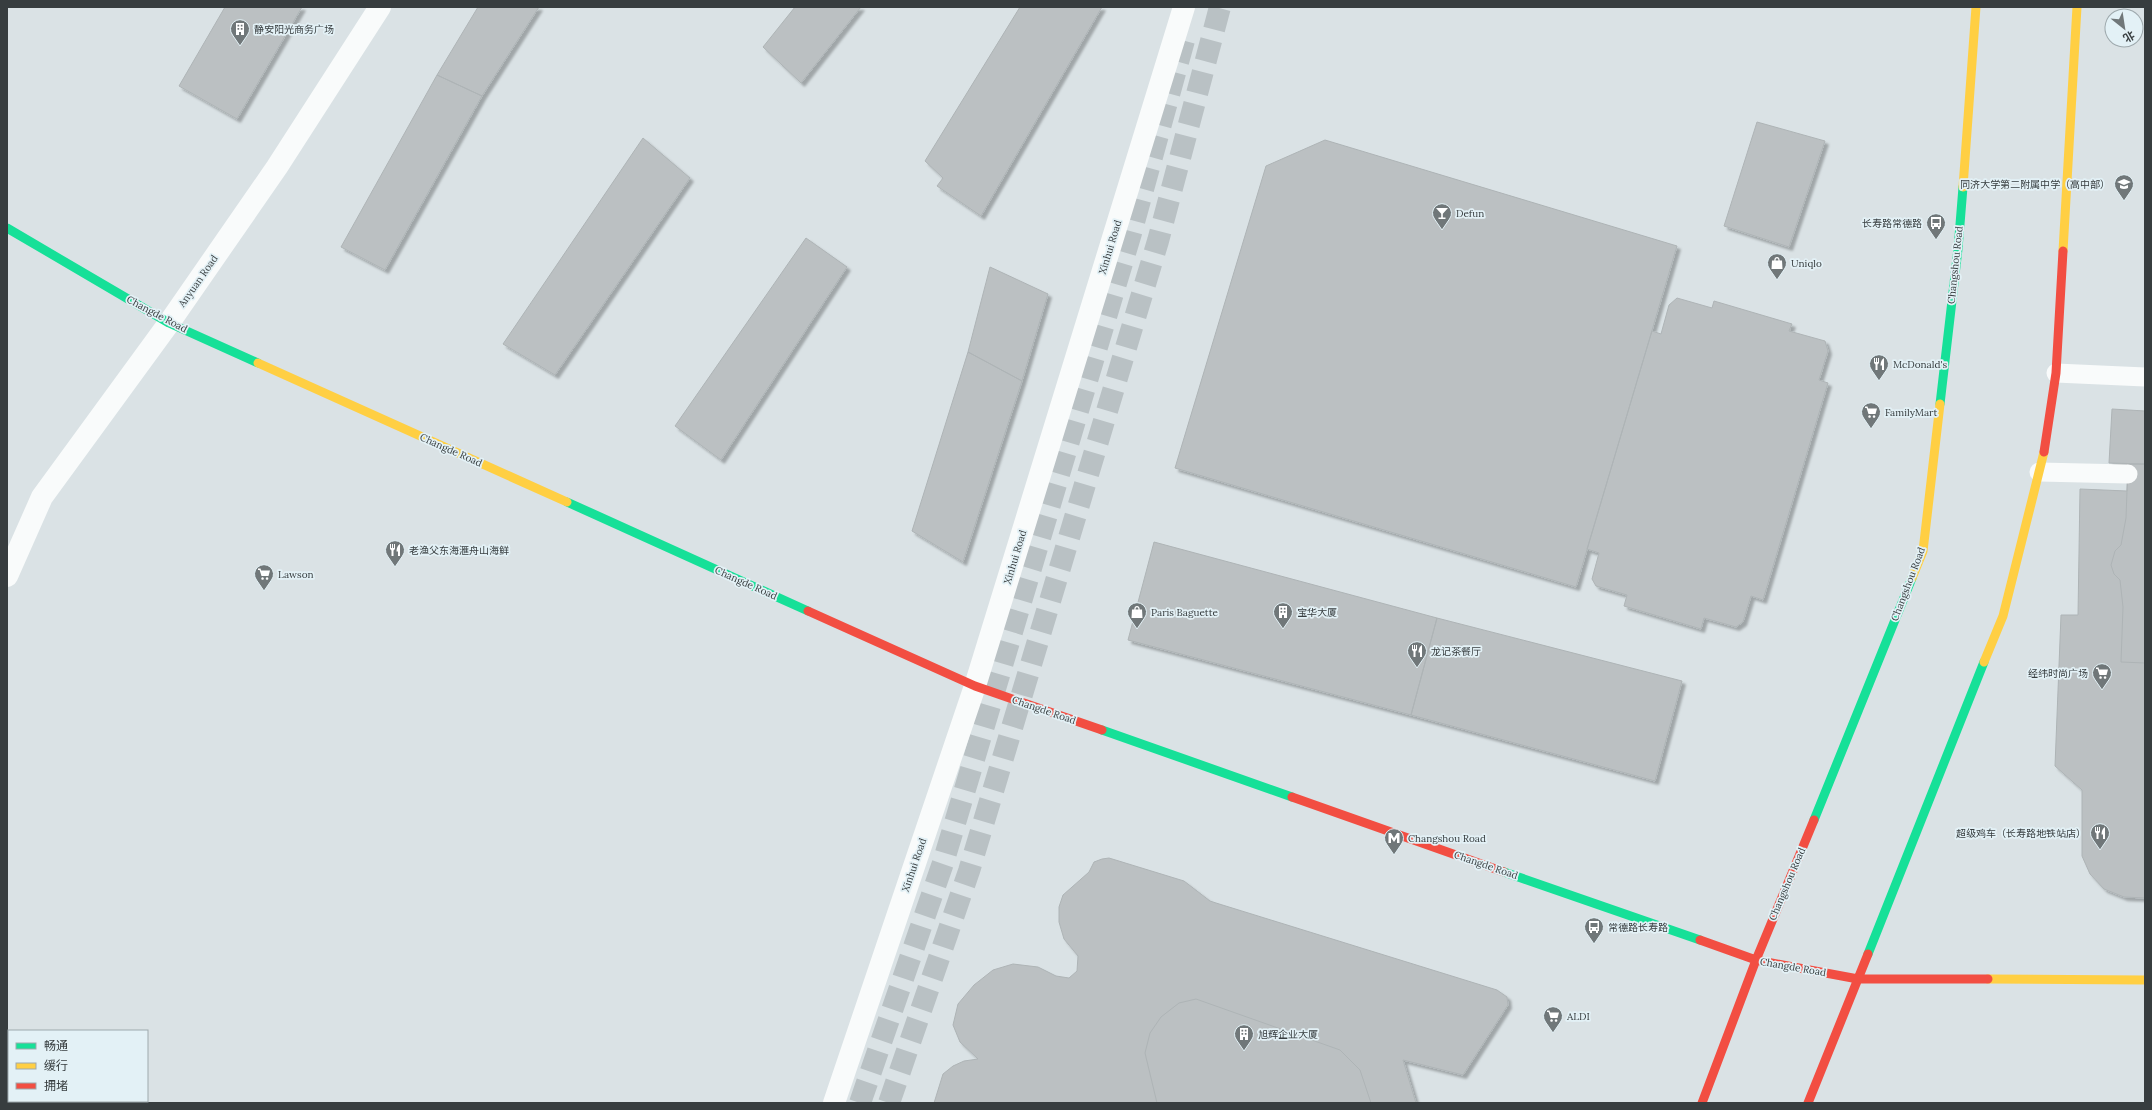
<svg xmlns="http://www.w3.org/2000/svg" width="2152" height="1110" font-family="Lora,'Noto Sans SC',serif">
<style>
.building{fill:#bbc0c2;stroke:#aeb4b6;filter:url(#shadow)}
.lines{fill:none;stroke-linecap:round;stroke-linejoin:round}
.highway-tunnel{stroke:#b9c1c4;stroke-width:22;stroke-dasharray:22 11;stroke-linecap:butt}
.lane{stroke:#f9fbfb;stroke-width:19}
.street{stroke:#f9fbfb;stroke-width:22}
.fast{stroke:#16e098;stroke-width:9}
.slow{stroke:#ffcf43;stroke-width:9}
.jam{stroke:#f24e42;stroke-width:9}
.labels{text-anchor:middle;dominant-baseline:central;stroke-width:3.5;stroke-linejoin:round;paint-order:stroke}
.poi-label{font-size:10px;fill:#373d3f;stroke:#e3f1f6;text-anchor:start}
.street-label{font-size:10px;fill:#373d3f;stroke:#e3f1f6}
</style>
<defs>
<filter id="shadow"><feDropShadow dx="3.5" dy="3.5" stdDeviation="1" flood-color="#0004"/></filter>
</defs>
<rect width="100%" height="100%" fill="#dae2e5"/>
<path class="building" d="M225,7H302L237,119L179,86Z
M478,7H539L482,96L437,75Z
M795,7H861L801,83L763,47Z
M1020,7H1102L981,216L937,186L943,178L925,161Z
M437,75L482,96L385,270L341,247Z
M1757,122L1825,141L1789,247L1724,226Z
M643,138L690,178L555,375L503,344Z
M1325,140L1677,246L1576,587L1175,468L1266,166Z
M806,238L847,267L721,460L675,426Z
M990,267L1048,294L1022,381L968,352Z
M1677,298L1712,308L1714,301L1792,324L1789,331L1825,341L1828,351L1819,380L1828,383L1763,600L1751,596L1743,622L1736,627L1704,618L1701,629L1624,606L1627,595L1596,586L1592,579L1599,553L1587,549L1652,331L1661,334L1669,305Z
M968,352L1022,381L963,562L912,531Z
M2112,409L2145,411V464L2109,463Z
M2128,464H2145V898L2124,897L2104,889L2090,874L2082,856V790L2055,766L2061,615H2078L2080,489L2127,491Z
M2128,464H2145V663L2121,662L2123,607L2120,580L2114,574L2111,565L2115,551L2121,545L2126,518Z
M1154,542L1437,618L1411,715L1128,640Z
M1437,618L1682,681L1655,781L1411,715Z
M1109,858L1184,881L1210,901L1216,903L1497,990L1507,997L1508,1005L1463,1075L1403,1060L1416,1103H934L943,1074L953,1066L964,1061L978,1059L960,1042L953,1025L958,1004L974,985L993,970L1013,964L1038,967L1056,976L1069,978L1077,971L1078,956L1064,939L1059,922V907L1063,895L1089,872L1094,862L1102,859Z
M1196,999L1340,1050L1360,1070L1371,1103H1157L1145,1053L1150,1033L1161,1017L1179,1003Z"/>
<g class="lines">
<path class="highway-tunnel" d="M860,1103L943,863L1131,233L1186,33
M889,1103L969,871L1158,241L1220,7"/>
<path class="lane" d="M2056,373L2145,377
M2039,472L2128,474"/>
<path class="street" d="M7,576L42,497L169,323L277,167L380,7
M834,1103L975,686L1184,7"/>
<path class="fast" d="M7,228L169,323L258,363
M1940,404L1958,249L1963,187
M567,502L808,611
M1102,730L1292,797
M1814,820L1912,578
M1504,872L1700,940
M1868,954L1984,662"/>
<path class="slow" d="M1963,187L1976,7
M2063,251L2077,7
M258,363L567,502
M1912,578L1923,551L1940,404
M1984,662L2003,616L2044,452
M1988,979L2145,980"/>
<path class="jam" d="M2044,452L2056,373L2063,251
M808,611L975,686L1102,730
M1292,797L1504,872
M1700,940L1756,960L1858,979H1988
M1702,1103L1756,960L1814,820
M1808,1103L1868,954"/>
</g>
<defs>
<symbol id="building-pin" viewBox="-11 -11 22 30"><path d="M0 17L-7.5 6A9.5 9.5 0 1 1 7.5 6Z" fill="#707779" stroke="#e3f1f6"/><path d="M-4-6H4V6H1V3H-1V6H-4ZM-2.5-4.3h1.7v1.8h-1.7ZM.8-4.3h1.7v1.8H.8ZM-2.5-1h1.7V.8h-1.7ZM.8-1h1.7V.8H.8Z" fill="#fff"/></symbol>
<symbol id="school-pin" viewBox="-11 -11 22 30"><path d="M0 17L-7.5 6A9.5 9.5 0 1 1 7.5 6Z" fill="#707779" stroke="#e3f1f6"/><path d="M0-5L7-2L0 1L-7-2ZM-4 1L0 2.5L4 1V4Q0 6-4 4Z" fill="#fff"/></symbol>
<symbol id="bar-pin" viewBox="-11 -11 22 30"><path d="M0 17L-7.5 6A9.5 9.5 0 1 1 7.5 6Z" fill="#707779" stroke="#e3f1f6"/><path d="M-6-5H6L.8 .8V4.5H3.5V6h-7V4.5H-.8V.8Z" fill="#fff"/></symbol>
<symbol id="bus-pin" viewBox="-11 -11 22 30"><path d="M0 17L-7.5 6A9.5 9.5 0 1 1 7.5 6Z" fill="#707779" stroke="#e3f1f6"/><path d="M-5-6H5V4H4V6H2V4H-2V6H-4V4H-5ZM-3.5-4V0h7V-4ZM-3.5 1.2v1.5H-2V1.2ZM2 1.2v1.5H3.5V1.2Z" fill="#fff"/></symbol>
<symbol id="shop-pin" viewBox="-11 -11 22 30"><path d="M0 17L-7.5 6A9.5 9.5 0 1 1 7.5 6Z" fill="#707779" stroke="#e3f1f6"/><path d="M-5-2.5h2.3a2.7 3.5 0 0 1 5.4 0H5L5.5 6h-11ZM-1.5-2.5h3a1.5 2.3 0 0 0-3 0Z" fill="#fff"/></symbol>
<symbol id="restaurant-pin" viewBox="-11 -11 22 30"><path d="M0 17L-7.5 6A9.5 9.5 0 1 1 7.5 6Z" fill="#707779" stroke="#e3f1f6"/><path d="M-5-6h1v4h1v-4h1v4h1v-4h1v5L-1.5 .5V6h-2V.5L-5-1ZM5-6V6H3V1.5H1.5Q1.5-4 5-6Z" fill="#fff"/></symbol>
<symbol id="supermarket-pin" viewBox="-11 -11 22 30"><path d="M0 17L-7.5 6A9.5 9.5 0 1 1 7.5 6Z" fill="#707779" stroke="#e3f1f6"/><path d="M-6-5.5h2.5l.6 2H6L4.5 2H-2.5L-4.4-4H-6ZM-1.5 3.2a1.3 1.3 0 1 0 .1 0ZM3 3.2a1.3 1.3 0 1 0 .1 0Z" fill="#fff"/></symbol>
<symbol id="metro-pin" viewBox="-11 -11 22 30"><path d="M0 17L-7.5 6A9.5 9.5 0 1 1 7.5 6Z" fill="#707779" stroke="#e3f1f6"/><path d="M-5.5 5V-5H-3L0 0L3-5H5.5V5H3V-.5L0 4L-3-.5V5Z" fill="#fff"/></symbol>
</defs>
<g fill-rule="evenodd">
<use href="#building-pin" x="229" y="18" width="22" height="30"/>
<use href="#school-pin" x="2113" y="173" width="22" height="30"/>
<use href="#bar-pin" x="1431" y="202" width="22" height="30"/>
<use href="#bus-pin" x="1925" y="212" width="22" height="30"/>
<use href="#shop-pin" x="1766" y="252" width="22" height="30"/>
<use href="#restaurant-pin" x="1868" y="353" width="22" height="30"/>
<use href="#supermarket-pin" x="1860" y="401" width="22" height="30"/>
<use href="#restaurant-pin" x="384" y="539" width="22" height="30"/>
<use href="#supermarket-pin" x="253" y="563" width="22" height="30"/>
<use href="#shop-pin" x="1126" y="601" width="22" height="30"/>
<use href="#building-pin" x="1272" y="601" width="22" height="30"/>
<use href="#restaurant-pin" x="1406" y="640" width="22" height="30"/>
<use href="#supermarket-pin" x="2091" y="662" width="22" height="30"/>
<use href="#restaurant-pin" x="2089" y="822" width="22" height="30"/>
<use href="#metro-pin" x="1383" y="827" width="22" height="30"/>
<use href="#bus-pin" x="1583" y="916" width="22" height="30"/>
<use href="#supermarket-pin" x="1542" y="1005" width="22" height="30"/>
<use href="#building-pin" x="1233" y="1023" width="22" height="30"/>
</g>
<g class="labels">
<g class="poi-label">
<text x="254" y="29">静安阳光商务广场</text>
<text x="2110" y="184" text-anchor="end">同济大学第二附属中学（高中部）</text>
<text x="1456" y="213">Defun</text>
<text x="1922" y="223" text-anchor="end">长寿路常德路</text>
<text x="1791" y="263">Uniqlo</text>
<text x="1893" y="364">McDonald's</text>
<text x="1885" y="412">FamilyMart</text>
<text x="409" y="550">老渔父东海滙舟山海鲜</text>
<text x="278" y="574">Lawson</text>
<text x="1151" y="612">Paris Baguette</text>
<text x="1297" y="612">宝华大厦</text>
<text x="1431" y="651">龙记茶餐厅</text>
<text x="2088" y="673" text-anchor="end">经纬时尚广场</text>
<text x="2086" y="833" text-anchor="end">超级鸡车（长寿路地铁站店）</text>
<text x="1408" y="838">Changshou Road</text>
<text x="1608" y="927">常德路长寿路</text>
<text x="1567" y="1016">ALDI</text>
<text x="1258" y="1034">旭辉企业大厦</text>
</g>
<g class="street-label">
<text transform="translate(1110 247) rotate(-73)">Xinhui Road</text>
<text transform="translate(1955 265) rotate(-84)">Changshou Road</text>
<text transform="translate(198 281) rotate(-55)">Anyuan Road</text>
<text transform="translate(157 314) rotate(28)">Changde Road</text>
<text transform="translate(451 450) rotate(24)">Changde Road</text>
<text transform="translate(1015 557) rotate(-73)">Xinhui Road</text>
<text transform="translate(746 583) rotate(24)">Changde Road</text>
<text transform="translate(1908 584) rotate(-69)">Changshou Road</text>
<text transform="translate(1044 710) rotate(19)">Changde Road</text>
<text transform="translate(914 865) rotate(-71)">Xinhui Road</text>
<text transform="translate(1486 865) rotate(19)">Changde Road</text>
<text transform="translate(1787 884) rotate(-67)">Changshou Road</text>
<text transform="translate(1793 967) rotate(10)">Changde Road</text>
</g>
</g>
<rect width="2152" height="1110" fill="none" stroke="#373d3f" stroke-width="16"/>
<rect x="8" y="1030" width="140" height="72" fill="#e3f1f6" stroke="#9ea9ad"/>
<rect x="16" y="1043" width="20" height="6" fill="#16e098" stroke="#9ea9ad"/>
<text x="44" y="1050" font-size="12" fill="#373d3f">畅通</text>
<rect x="16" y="1063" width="20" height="6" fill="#ffcf43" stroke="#9ea9ad"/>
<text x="44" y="1070" font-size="12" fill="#373d3f">缓行</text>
<rect x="16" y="1083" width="20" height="6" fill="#f24e42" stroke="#9ea9ad"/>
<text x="44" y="1090" font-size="12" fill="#373d3f">拥堵</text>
<g transform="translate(2124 28) rotate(150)"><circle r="19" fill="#e3f1f6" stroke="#9ea9ad"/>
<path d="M0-3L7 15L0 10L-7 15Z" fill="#707779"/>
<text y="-6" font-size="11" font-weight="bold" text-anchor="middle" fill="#373d3f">北</text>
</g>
</svg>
